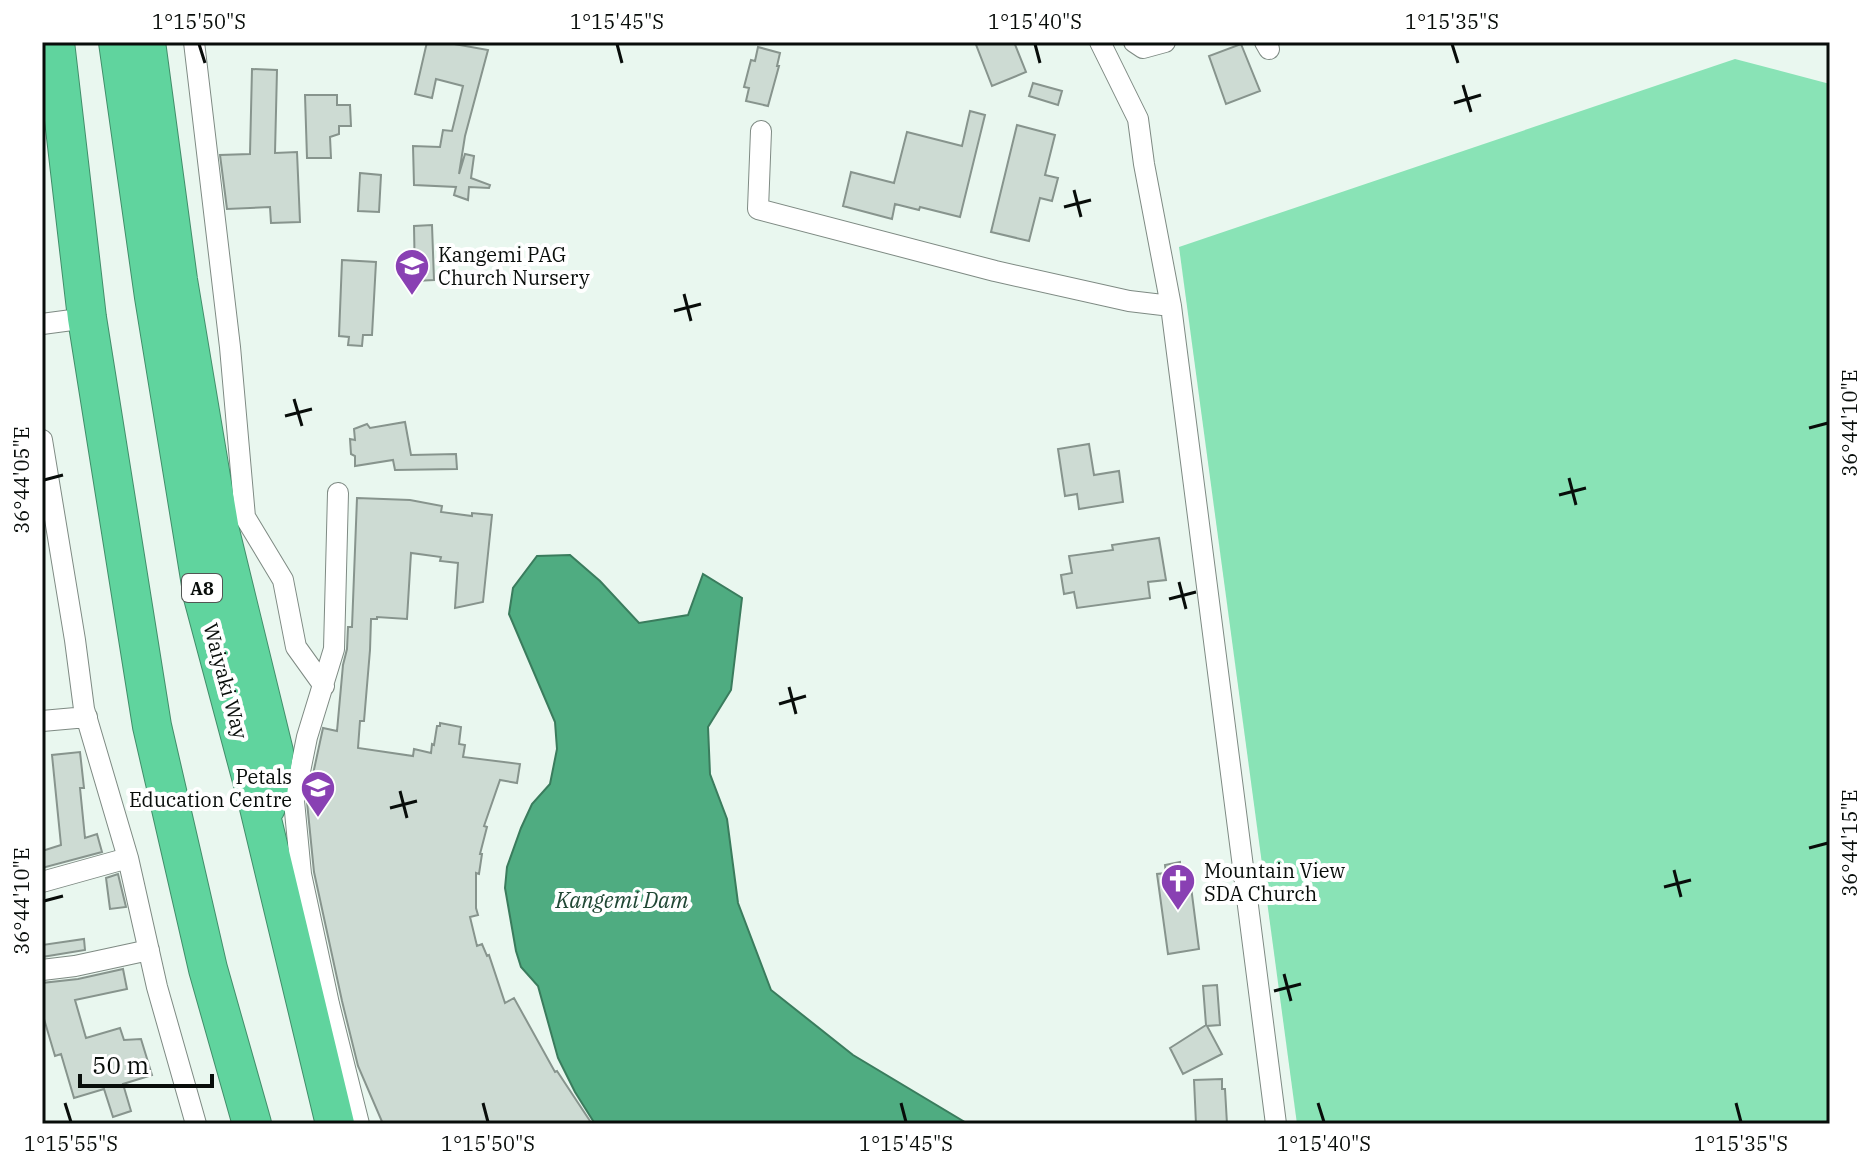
<svg xmlns="http://www.w3.org/2000/svg" width="1872" height="1166" font-family="'IBM Plex Serif',serif">
<style>
.green{fill:#89e3b6}
.water{fill:#4fac81;stroke:#3a7c5d;stroke-width:2}
.building{fill:#cddbd3;stroke:#87948d;stroke-width:2}
.lines{fill:none;stroke-linecap:round;stroke-linejoin:round}
.street-casing{stroke:#7e8a83;stroke-width:22}
.highway-casing{stroke:#418e6a;stroke-width:40}
.street{stroke:#fff;stroke-width:20}
.highway{stroke:#60d49e;stroke-width:38}
.ticks{fill:none;stroke:#080d0a;stroke-width:3}
.labels{text-anchor:middle;dominant-baseline:central;stroke-width:8;stroke-linejoin:round;paint-order:stroke}
.shield{fill:#fff;stroke:#525654;stroke-width:2}
.shield-label{font-size:18px;font-weight:bold;fill:#080d0a}
.poi-label{font-size:20px;fill:#080d0a;stroke:#fff;text-anchor:start}
.street-label{font-size:20px;fill:#080d0a;stroke:#fff}
.water-label{font-size:22px;font-style:italic;fill:#204734;stroke:#fff}
.neatline{fill:none;stroke:#080d0a;stroke-width:3}
.ticks-label{font-size:20px;text-anchor:middle;fill:#080d0a}
</style>
<rect width="100%" height="100%" fill="#e9f7ef"/>
<path class="green" d="M1735,59L1830,84V1124H1297L1179,247Z"/>
<path class="water" d="M570,555L600,581L639,623L688,615L703,574L742,598L731,690L708,727L710,774L727,819L738,903L771,990L853,1055L968,1124H595L575,1092L558,1058L538,986L521,967L516,951L505,888L507,867L521,828L532,804L550,784L557,749L555,722L509,614L513,588L537,556Z"/>
<path class="building" d="M427,42H443L488,50L465,136L459,174L465,154L474,156L471,178L490,185L489,188L469,187L468,200L454,195L456,187L414,185L413,146L440,147L443,130L452,131L463,86L436,79L432,98L415,94Z
M975,42H1014L1026,72L992,86Z
M1241,44L1260,91L1226,104L1209,56Z
M758,47L780,53L777,66H779L768,106L746,101L749,88L744,87L751,60L755,61Z
M252,69L277,70L275,153L297,152L300,222L271,223L270,207L227,209L220,155L250,154Z
M1033,83L1062,91L1058,105L1029,96Z
M305,95H337V105H350L351,126H339V134L330,137L331,158H307Z
M970,111L985,115L960,217L920,207L919,210L895,204L892,219L843,206L851,172L894,183L907,132L962,146Z
M1017,125L1055,135L1045,175L1058,178L1052,201L1040,198L1029,241L991,232Z
M360,173L381,175L379,212L358,211Z
M432,225L434,280L415,281L414,226Z
M342,260L376,262L372,335H363L362,346L348,345L349,337L339,336Z
M405,422L411,455L456,454L457,469L395,470L393,460L355,466V456L351,454L350,439L355,440L354,429L367,424L370,428Z
M1089,444L1094,475L1119,471L1123,502L1079,509L1077,494L1065,496L1058,449Z
M357,498L410,500L442,506L441,512L472,516V513L492,515L483,602L455,608L458,563L440,561L441,557L411,553L407,619L377,617V619H371L370,650L364,721H360L358,748L413,756L414,749L431,753L432,744L434,745L437,726H440V723L461,727L459,744L465,745L463,757L520,764L517,783L500,780L484,826L487,827L480,854H482L479,874L476,873V908L478,915L470,917L477,946L482,944L487,956L489,955L505,1003L514,998L555,1072L557,1071L592,1124H473L472,1122L467,1124H383L358,1066L342,1001L314,872L307,802L323,728L337,731L343,665L347,649L348,627H352Z
M1159,538L1166,580L1148,582L1150,598L1077,608L1074,592L1064,594L1061,575L1072,573L1069,556L1113,550L1112,545Z
M80,752L84,788H80L85,838L97,834L102,852L42,868V851L61,845L52,755Z
M1180,862L1181,872L1189,871L1199,949L1168,954L1157,874L1166,873L1165,865Z
M118,874L126,907L110,909L106,878Z
M84,939L85,950L42,957V945Z
M123,969L127,989L75,1000L86,1038L120,1028L124,1040L141,1039L152,1075L123,1084L131,1111L113,1117L104,1089L74,1098L61,1054L55,1056L44,1019H42V983L78,979Z
M1217,985L1220,1025L1207,1026L1222,1054L1183,1074L1170,1048L1206,1025L1203,986Z
M1222,1079V1089H1225L1227,1124H1196L1194,1080Z"/>
<g class="lines">
<defs>
<path id="street" d="M194,42L230,347L245,517L283,580L296,647L324,686
M1100,42L1138,119L1144,164L1171,306L1276,1124
M1134,42L1143,48L1165,42
M1265,42L1269,49
M761,131L758,209L995,271L1129,301L1171,306
M42,324L87,318
M42,440L75,640L84,709L128,858L157,987L196,1124
M338,493L334,649L307,737L294,801L301,874L329,1004L359,1124
M42,721L87,717
M42,882L128,858
M42,970L75,966L149,950"/>
<path id="highway" d="M55,42L87,318L152,726L208,969L252,1124
M118,42L154,297L203,597L257,799L335,1124
M146,42L178,280L220,531L274,752L266,807"/>
</defs>
<use href="#street" class="street-casing"/>
<use href="#highway" class="highway-casing"/>
<use href="#street" class="street"/>
<use href="#highway" class="highway"/>
</g>
<path class="ticks" d="M199,44L205,63M617,44L622,63M1035,44L1040,63M1452,44L1458,63M1463,85L1471,112M1454,103L1481,95M1074,190L1081,217M1064,207L1091,200M684,294L691,321M674,311L701,304M294,399L302,426M285,416L312,409M1809,428L1828,423M1569,478L1576,505M44,480L63,475M1559,495L1586,488M1179,582L1186,609M1169,599L1196,592M789,687L796,714M779,704L806,696M400,791L407,818M390,808L417,801M1809,848L1828,843M1674,870L1681,897M1664,887L1691,880M44,901L63,896M1284,974L1291,1001M1274,991L1301,984M65,1103L71,1122M483,1103L488,1122M901,1103L906,1122M1318,1103L1324,1122M1736,1103L1741,1122"/>
<defs>
<symbol id="school-pin" viewBox="-11 -11 22 30"><path d="M0 17L-7.5 6A9.5 9.5 0 1 1 7.5 6Z" fill="#8940b3" stroke="#fff"/><path d="M0-5L7-2L0 1L-7-2ZM-4 1L0 2.5L4 1V4Q0 6-4 4Z" fill="#fff"/></symbol>
<symbol id="church-pin" viewBox="-11 -11 22 30"><path d="M0 17L-7.5 6A9.5 9.5 0 1 1 7.5 6Z" fill="#8940b3" stroke="#fff"/><path d="M-1.2-6h2.4v3.5h3.3v2.4h-3.3V6h-2.4V-.1h-3.3v-2.4h3.3Z" fill="#fff"/></symbol>
</defs>
<g fill-rule="evenodd">
<use href="#school-pin" x="392" y="246" width="40" height="54"/>
<use href="#school-pin" x="298" y="768" width="40" height="54"/>
<use href="#church-pin" x="1158" y="861" width="40" height="54"/>
</g>
<g class="labels">
<rect class="shield" x="182" y="574" width="40" height="28" rx="6"/>
<g class="shield-label">
<text x="202" y="588">A8</text>
</g>
<g class="poi-label">
<text x="438" y="254">Kangemi PAG<tspan x="438" dy="23">Church Nursery</tspan></text>
<text x="292" y="776" text-anchor="end">Petals<tspan x="292" dy="23">Education Centre</tspan></text>
<text x="1204" y="870">Mountain View<tspan x="1204" dy="23">SDA Church</tspan></text>
</g>
<g class="street-label">
<text transform="translate(226 681) rotate(75)">Waiyaki Way</text>
</g>
<g class="water-label">
<text x="622" y="899">Kangemi Dam</text>
</g>
</g>
<rect width="1872" height="1166" fill="none" stroke="#ffffff" stroke-width="88"/>
<path d="M80 1074v12h132v-12" fill="none" stroke="#080d0a" stroke-width="4"/>
<text x="92" y="1074" font-size="24" fill="#080d0a" stroke="#ffffff" stroke-width="6" paint-order="stroke">50 m</text>
<rect x="44" y="44" width="1784" height="1078" class="neatline"/>
<g class="ticks-label">
<text x="199" y="29">1°15'50"S</text>
<text x="617" y="29">1°15'45"S</text>
<text x="1035" y="29">1°15'40"S</text>
<text x="1452" y="29">1°15'35"S</text>
<text transform="translate(1850 423) rotate(-90)" y="7">36°44'10"E</text>
<text transform="translate(22 480) rotate(-90)" y="7">36°44'05"E</text>
<text transform="translate(1850 843) rotate(-90)" y="7">36°44'15"E</text>
<text transform="translate(22 901) rotate(-90)" y="7">36°44'10"E</text>
<text x="71" y="1151">1°15'55"S</text>
<text x="488" y="1151">1°15'50"S</text>
<text x="906" y="1151">1°15'45"S</text>
<text x="1324" y="1151">1°15'40"S</text>
<text x="1741" y="1151">1°15'35"S</text>
</g>
</svg>
